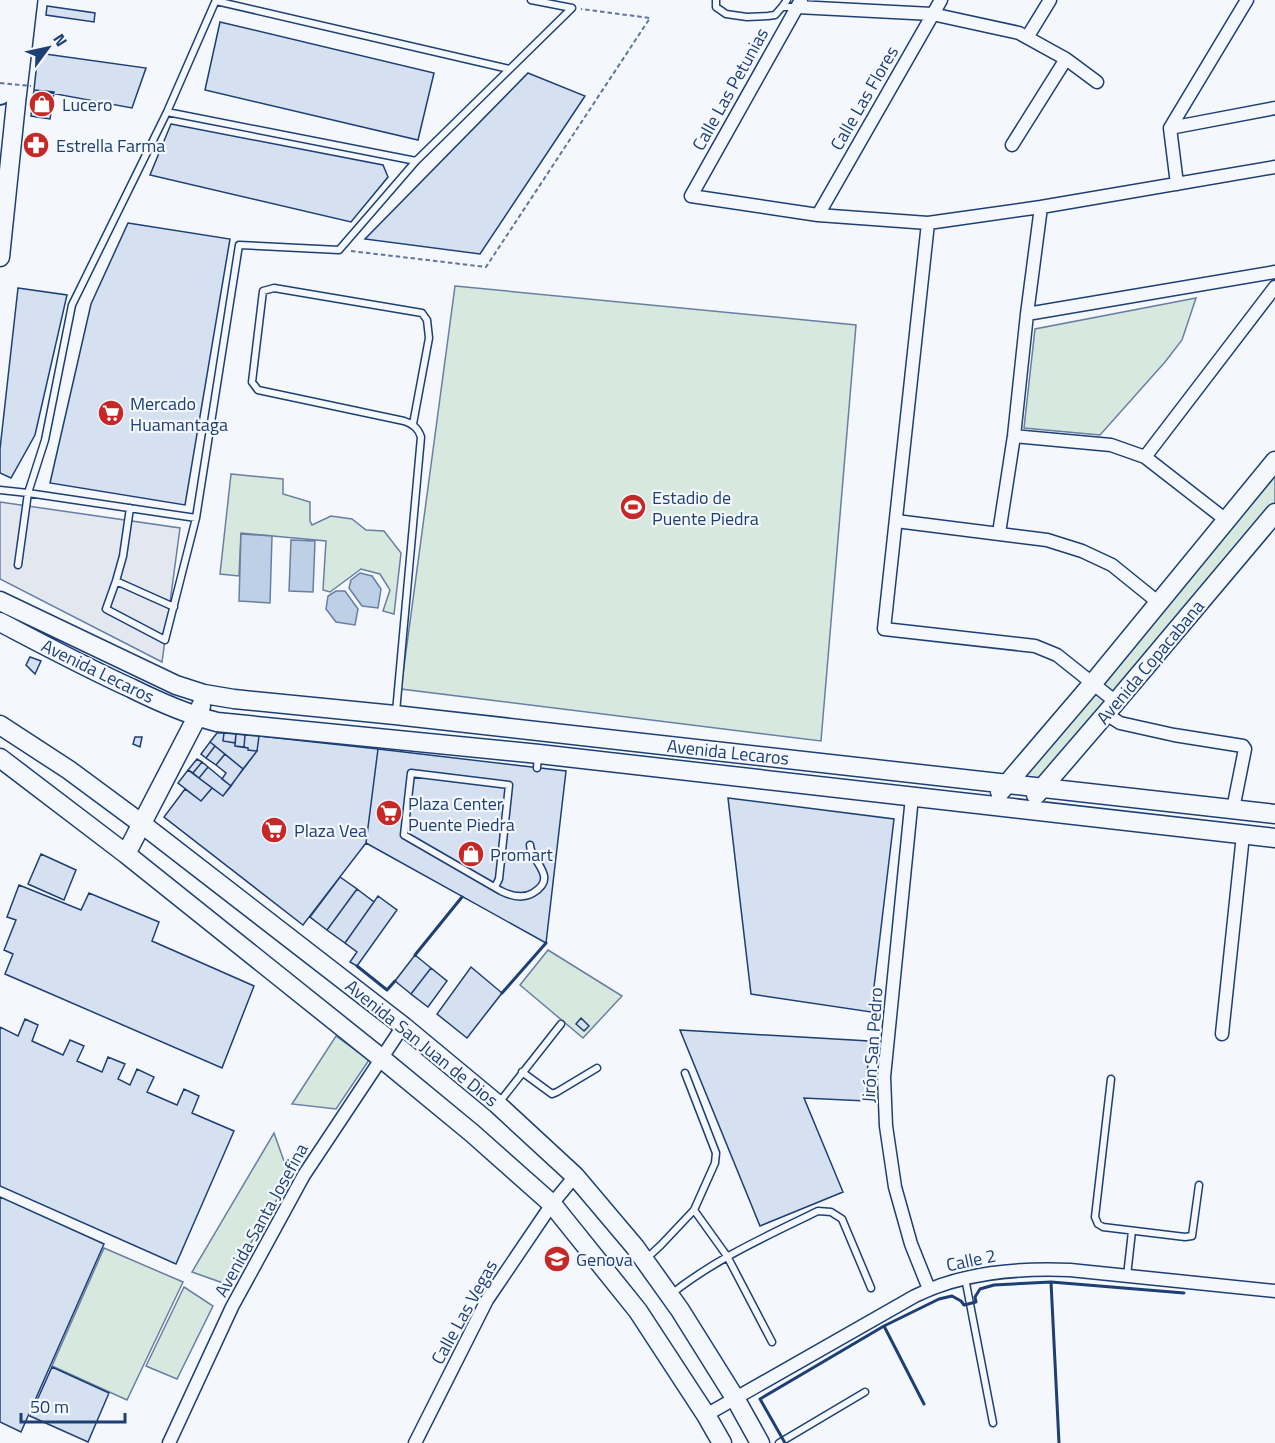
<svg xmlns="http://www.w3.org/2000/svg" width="1275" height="1443" font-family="'Titillium Web',sans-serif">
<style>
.green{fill:#d7e8df;stroke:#687fa3;stroke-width:1.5}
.parking{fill:#e3e8f0;stroke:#687fa3;stroke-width:1.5}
.water{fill:#bed0e5;stroke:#687fa3;stroke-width:1.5}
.building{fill:#d5e0f0;stroke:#1d3f73;stroke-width:1.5}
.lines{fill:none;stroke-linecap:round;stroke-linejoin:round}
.lane-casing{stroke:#1d3f73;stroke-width:9}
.street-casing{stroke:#1d3f73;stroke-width:15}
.secondary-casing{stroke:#1d3f73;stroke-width:21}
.highway-casing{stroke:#1d3f73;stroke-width:26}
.path{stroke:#5e769c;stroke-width:2;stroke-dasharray:4.5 3;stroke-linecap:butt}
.lane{stroke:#f4f7fb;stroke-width:6}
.street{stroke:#f4f7fb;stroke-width:12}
.secondary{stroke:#f4f7fb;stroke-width:18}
.highway{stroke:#f4f7fb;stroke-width:22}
.path-bridge{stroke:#5e769c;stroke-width:2;stroke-dasharray:4.5 3;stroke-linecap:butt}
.wall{stroke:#1d3f73;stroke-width:3}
.labels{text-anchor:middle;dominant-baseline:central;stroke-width:4.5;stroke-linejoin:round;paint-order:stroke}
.street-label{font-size:18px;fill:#1d3f73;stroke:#f4f7fb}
.poi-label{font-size:18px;fill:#1d3f73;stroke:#f4f7fb;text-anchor:start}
</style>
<rect width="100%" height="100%" fill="#f4f7fb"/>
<path class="green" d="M455,286L856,325L821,741L401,689Z
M1196,298L1182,340L1165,362L1100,435L1024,428L1035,329Z
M1275,470V504L1115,697L1097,683Z
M231,474L283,479V494L310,502V521L312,525L331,516L352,519L366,530L384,531L401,553L394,614L383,611L390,590L380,574L361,569L330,592L323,590L326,541L241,533L239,576L220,574Z
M1093,687L1113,702L1040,785L1011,782Z
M548,950L622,996L583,1038L520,985Z
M336,1036L369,1060L336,1109L292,1104Z
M274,1133L290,1178L226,1284L192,1272Z
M104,1248L183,1282L127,1400L52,1366Z
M184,1287L213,1306L177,1379L146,1366Z"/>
<path class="parking" d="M0,502L180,528L162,662L0,579Z"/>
<path class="water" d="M241,534L272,536L270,603L239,601Z
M291,540L315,541L313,592L289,591Z
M360,573L372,576L381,589L378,608L362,606L349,588L351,580Z
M336,591H345L358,609L355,625L336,622L326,609L328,596Z"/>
<path class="building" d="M47,6L95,13L94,22L46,15Z
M220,22L434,73L418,140L205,90Z
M38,53L146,68L132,108L34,90Z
M528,73L585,96L480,254L365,239Z
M34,90L54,92L50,119L31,116Z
M171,124L383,165L388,177L351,222L150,175Z
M28,138L45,140L44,152L27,151Z
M128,223L230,239L185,505L50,483L91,304Z
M18,288L67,295L35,435L11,478L0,473V449Z
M30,657L41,661L35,674L26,665Z
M217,733H224L223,741L235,743V746L248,748V750L257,751L243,769L210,742Z
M224,733L236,734L235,743L223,741Z
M236,734L245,735L244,747L235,746Z
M245,735L259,736L257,751L248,750V748L244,747Z
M259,736L378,749L366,843L303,925L164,817L185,789L201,801L212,788L223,796L257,751Z
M135,737H142L140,747L133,744Z
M210,742L215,746L206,758L201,754Z
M215,746L225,754L216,765L206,758Z
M378,749L566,771L546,943L366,843Z
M225,754L243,769L231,786L222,779L226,773L216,765Z
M197,759L202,762L193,773L188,770Z
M202,762L208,767L199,778L193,773Z
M208,767L231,786L223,796L199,778Z
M188,770L212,788L201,801L178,783Z
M728,798L894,819L871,1012L751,994Z
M41,854L76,870L64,900L28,884Z
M340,877L357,889L327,930L310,917Z
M19,885L81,910L89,893L159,922L152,941L254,986L222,1068L5,974L13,954L4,950L16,920L7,917Z
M357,889L374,902L345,943L327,930Z
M378,896L397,910L357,966L350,962L357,952L345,943Z
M415,955L431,968L411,994L395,981Z
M471,967L502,993L467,1038L437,1014Z
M431,968L447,981L428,1007L411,994Z
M581,1018L589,1026L584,1031L576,1024Z
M25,1019L38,1025L32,1041L63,1055L70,1040L84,1046L77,1061L102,1072L108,1057L125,1064L118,1079L130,1085L137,1069L154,1077L147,1092L177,1105L184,1089L199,1096L192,1113L234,1131L176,1264L0,1186V1027L18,1036Z
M680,1030L869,1041L866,1101L804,1098L843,1192L760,1226Z
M0,1197L104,1244L21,1432L0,1422Z
M52,1367L109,1393L88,1442L30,1416Z"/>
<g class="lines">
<defs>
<path id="lane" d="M531,0L572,8
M716,0V7L726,14L747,17L768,16L775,15L782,7
M787,0L782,7H797
M216,1L509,69
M167,112L416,161
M0,490L28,493L45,440L72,305L167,112L216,0
M130,508L123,556L116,581L106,609L165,640L196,518L239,245L339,250L416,161L572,8
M18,565L28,493L196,518
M116,581L174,607
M396,712L421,437C418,428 413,424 404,421L258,390L252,382L263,291L274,288L422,313L427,320L429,338L413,424
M537,768L538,755
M495,887L499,879L509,785L411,773L404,835L501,891C511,896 523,899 533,893C560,877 530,861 530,845
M522,1072L552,1094L557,1092L597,1068
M1111,1079L1095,1217L1098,1224L1103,1227L1185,1237L1192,1236L1199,1185
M498,1104L561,1024
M694,1210L727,1256L772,1342
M647,1258L661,1245L694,1210L715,1163L716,1153L685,1073
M1127,1276L1132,1231
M965,1278L993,1423
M670,1295C715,1259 767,1236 818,1211L831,1212L842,1219L871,1288
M779,1443L865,1392"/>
<path id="street" d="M801,0L691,196L818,215L928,223L1041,207L1275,167
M797,7L932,14L1019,33L1066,59L1097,82
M1028,36L1050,0
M1170,128L1275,108
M1012,145L1066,59
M1177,184L1170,128L1247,0
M818,215L941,0
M928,223L884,629L1035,646L1057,655L1116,702
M1027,314L1275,272
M1014,436L1111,445L1145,457L1226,520
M1145,457L1275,287
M896,521L1047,540L1082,551L1112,565L1159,603
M999,533L1014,436L1027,314L1041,207
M1106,714L1120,723L1174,735L1243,746L1245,749L1233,809
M912,797L884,1077L886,1126L895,1187L911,1244L929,1289
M1222,1034L1243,835
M706,1415L915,1296C963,1272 1018,1268 1070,1270L1275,1291
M169,1443L232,1307L304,1175L403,1026
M415,1443L487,1300L552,1204L575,1176"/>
<path id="secondary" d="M0,257L16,103L28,0
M0,601L176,685L204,694L234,699L395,715L1275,814
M0,622C44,645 87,668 131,688C159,702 186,714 217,722L539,754L1275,838
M0,725L69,770L142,824L403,1026L497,1104L575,1176L635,1247L680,1310L735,1398L760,1443
M0,758L126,854L381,1058L472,1133L552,1204L638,1311L706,1415L722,1443
M1000,792L1093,683L1275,461
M1036,795L1116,702L1275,513
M126,854L197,717L201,706"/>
<path id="highway" d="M0,93L10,0"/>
</defs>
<use href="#lane" class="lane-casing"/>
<use href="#street" class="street-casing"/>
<use href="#secondary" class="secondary-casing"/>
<use href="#highway" class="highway-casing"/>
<path class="path" d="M351,251L486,267L650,18L581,9"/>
<use href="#lane" class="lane"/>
<use href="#street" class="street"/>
<use href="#secondary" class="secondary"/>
<use href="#highway" class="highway"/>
<path class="path-bridge" d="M0,83L31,86"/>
<path class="wall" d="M415,955L462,897
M357,966L387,990L395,981
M502,993L546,943
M924,1404L884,1326L939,1299L952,1296L961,1301L964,1305L976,1302L975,1297L980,1289L994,1285L1051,1282
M785,1443L760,1399L884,1326
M1059,1443L1051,1282L1184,1293"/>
</g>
<defs>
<symbol id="shop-disc" viewBox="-11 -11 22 22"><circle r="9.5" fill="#c62828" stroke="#f4f7fb"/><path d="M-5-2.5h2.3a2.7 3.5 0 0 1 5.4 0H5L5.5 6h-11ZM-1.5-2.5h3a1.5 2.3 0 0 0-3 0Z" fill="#fff"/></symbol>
<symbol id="pharmacy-disc" viewBox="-11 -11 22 22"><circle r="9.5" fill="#c62828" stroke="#f4f7fb"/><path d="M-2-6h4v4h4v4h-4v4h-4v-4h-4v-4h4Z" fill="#fff"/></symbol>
<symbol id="supermarket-disc" viewBox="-11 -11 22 22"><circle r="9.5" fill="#c62828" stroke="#f4f7fb"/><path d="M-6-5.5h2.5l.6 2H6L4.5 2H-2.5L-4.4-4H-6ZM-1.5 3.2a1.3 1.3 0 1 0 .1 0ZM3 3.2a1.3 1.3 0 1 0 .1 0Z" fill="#fff"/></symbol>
<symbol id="stadium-disc" viewBox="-11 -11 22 22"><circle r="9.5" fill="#c62828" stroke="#f4f7fb"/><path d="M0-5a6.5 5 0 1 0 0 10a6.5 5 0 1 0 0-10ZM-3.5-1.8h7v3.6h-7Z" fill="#fff"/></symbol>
<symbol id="school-disc" viewBox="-11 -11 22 22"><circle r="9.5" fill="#c62828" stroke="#f4f7fb"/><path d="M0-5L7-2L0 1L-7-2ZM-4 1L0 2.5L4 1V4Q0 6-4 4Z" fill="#fff"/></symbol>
</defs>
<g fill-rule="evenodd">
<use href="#shop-disc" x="27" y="89" width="30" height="30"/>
<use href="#pharmacy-disc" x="21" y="130" width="30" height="30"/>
<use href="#supermarket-disc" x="96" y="398" width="30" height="30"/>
<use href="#stadium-disc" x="618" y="492" width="30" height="30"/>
<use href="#supermarket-disc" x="374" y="798" width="30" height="30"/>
<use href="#supermarket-disc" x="259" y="815" width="30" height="30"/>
<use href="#shop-disc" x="456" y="839" width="30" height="30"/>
<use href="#school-disc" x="542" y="1244" width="30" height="30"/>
</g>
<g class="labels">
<g class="street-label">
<text transform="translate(730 89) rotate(-61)">Calle Las Petunias</text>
<text transform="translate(864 98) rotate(-60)">Calle Las Flores</text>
<text transform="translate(1150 662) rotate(-50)">Avenida Copacabana</text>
<text transform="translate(98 671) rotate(26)">Avenida Lecaros</text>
<text transform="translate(728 752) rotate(6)">Avenida Lecaros</text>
<text transform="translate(422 1043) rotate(39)">Avenida San Juan de Dios</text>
<text transform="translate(872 1045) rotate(-86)">Jirón San Pedro</text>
<text transform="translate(261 1220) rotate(-61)">Avenida Santa Josefina</text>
<text transform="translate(971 1260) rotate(-12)">Calle 2</text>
<text transform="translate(464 1312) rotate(-61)">Calle Las Vegas</text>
</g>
<g class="poi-label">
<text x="62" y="104">Lucero</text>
<text x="56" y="145">Estrella Farma</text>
<text x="130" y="403">Mercado<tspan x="130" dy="21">Huamantaga</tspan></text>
<text x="652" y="497">Estadio de<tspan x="652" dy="21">Puente Piedra</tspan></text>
<text x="408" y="803">Plaza Center<tspan x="408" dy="21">Puente Piedra</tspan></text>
<text x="294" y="830">Plaza Vea</text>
<text x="490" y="854">Promart</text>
<text x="576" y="1259">Genova</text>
</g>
</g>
<g transform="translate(48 48) rotate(57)" stroke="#f4f7fb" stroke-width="4.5" paint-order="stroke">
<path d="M0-4.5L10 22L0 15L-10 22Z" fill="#1d3f73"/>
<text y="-9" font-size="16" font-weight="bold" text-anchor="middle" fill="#1d3f73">N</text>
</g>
<path d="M21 1413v9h104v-9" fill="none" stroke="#1d3f73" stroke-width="3"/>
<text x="30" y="1413" font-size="18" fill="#1d3f73" stroke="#f4f7fb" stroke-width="4.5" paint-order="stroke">50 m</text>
</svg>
